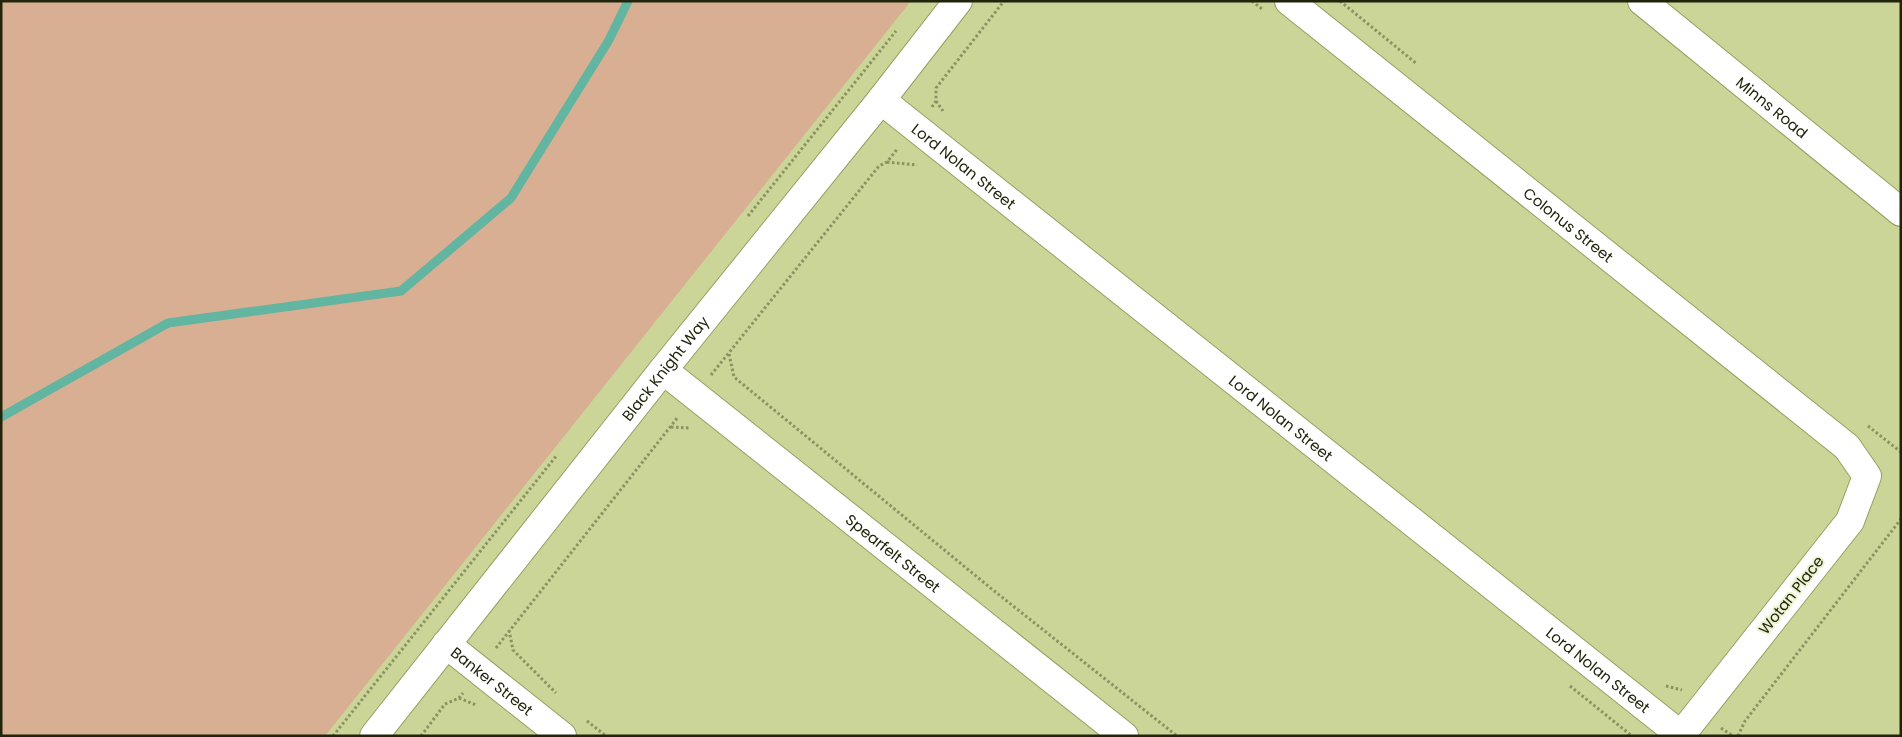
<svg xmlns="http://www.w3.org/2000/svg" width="1902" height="737" font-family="Poppins,sans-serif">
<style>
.green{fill:#d8af93}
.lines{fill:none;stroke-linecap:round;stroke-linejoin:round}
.stream{stroke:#61b5a1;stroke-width:9}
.street-casing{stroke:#95a063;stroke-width:30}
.path{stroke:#8a9262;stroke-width:3;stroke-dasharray:2.5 2.5;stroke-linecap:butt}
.street{stroke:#fff;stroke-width:28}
.labels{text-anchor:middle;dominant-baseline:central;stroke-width:4;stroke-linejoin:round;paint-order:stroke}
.street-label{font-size:15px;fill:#21240b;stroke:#ecf3d3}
</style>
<rect width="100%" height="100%" fill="#cad597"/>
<path class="green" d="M1,1H911L325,736H1Z"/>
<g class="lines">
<path class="stream" d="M1,417L168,323L401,291L511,198L609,40L628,1"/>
<defs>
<g id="street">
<path id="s1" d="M1289,1L1847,447L1867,476L1850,521L1681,735"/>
<path id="s2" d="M1642,1L1901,212"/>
<path id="s3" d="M881,100L1682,736"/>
<path id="s4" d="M663,370L1124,736"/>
<path id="s5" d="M446,644L562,736"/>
<path id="s6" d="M374,736L663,370L881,100L958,1"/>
</g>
</defs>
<use href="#street" class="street-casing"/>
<path class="path" d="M1252,1L1262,9
M1340,1L1417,64
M936,101L943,111
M932,107L936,101V88L1004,1
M887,162L917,165
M748,216L896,31
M729,354L734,377L993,590L1177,736
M711,375L879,166L887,162L898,148
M1868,426L1901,452
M671,427L689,428
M509,630L513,650L556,693
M496,648L678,417
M1570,686L1632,736
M1666,686L1682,690
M459,698L476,705
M587,721L606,736
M1721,728L1733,736
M333,736L557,455
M421,736L445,704L459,698L463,693
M1738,736L1745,721L1901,519"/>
<use href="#street" class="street"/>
</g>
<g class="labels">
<g class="street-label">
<text stroke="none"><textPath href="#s2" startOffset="168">Minns Road</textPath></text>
<text stroke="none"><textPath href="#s3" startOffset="106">Lord Nolan Street</textPath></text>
<text stroke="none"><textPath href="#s1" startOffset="358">Colonus Street</textPath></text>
<text stroke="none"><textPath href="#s6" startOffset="469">Black Knight Way</textPath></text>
<text stroke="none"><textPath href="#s3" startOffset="511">Lord Nolan Street</textPath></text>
<text stroke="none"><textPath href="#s4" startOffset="294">Spearfelt Street</textPath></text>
<text transform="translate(1791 595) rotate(-52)">Wotan Place</text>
<text stroke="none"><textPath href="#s3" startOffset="916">Lord Nolan Street</textPath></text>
<text stroke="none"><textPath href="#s5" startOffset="59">Banker Street</textPath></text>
</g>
</g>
<rect width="1902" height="737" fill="none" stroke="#21240b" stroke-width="5"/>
</svg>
